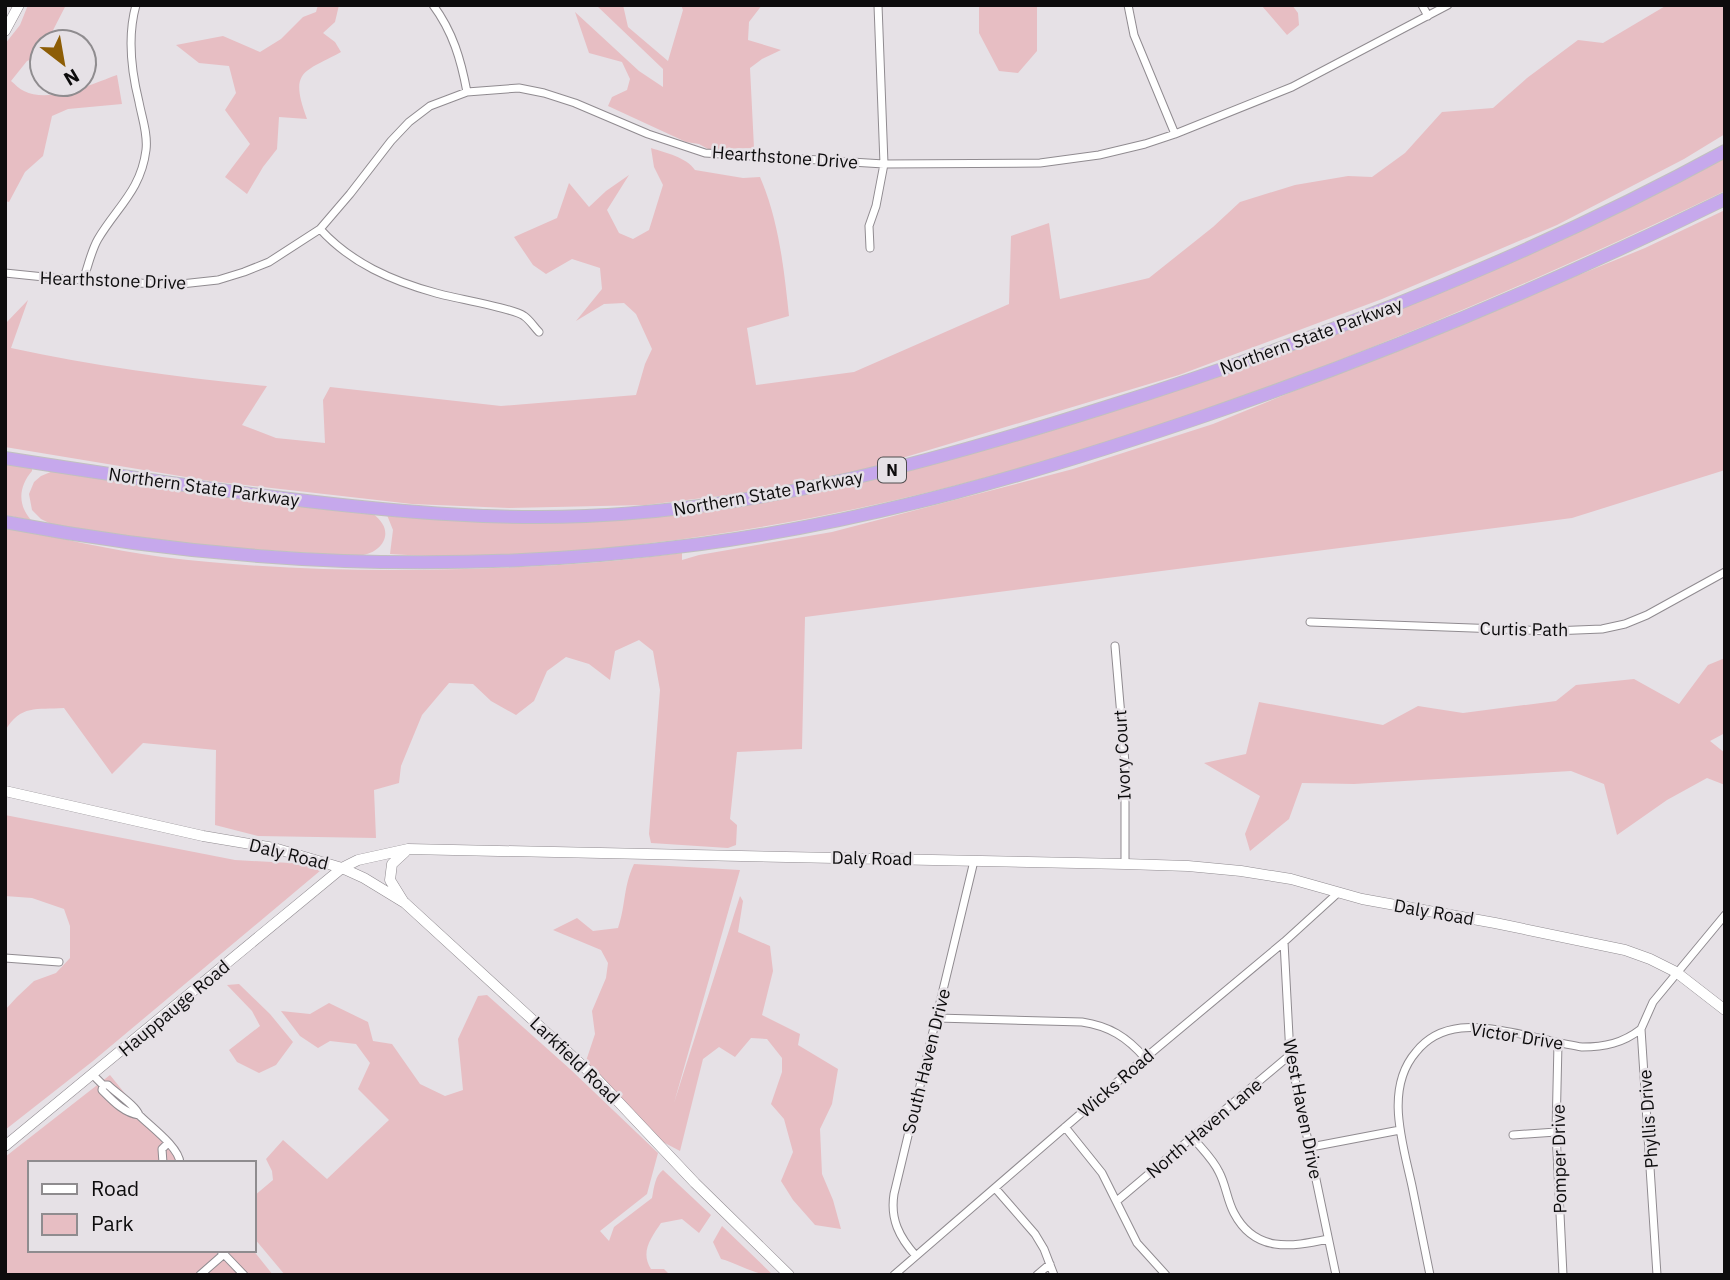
<svg xmlns="http://www.w3.org/2000/svg" width="1730" height="1280" font-family="'IBM Plex Sans',sans-serif">
<style>
.green{fill:#e7bec3}
.lines{fill:none;stroke-linecap:round;stroke-linejoin:round}
.street-casing{stroke:#908b90;stroke-width:9}
.secondary-casing{stroke:#908b90;stroke-width:11}
.highway-casing{stroke:#c0c0c0;stroke-width:14}
.street{stroke:#fff;stroke-width:7}
.secondary{stroke:#fff;stroke-width:10}
.highway{stroke:#c6a8ec;stroke-width:12}
.labels{text-anchor:middle;dominant-baseline:central;stroke-width:5;stroke-linejoin:round;paint-order:stroke}
.shield{fill:#e6e1e6;stroke:#4e4c4e;stroke-width:2}
.shield-label{font-size:16px;font-weight:bold;fill:#0d0c0d}
.street-label{font-size:18px;fill:#0d0c0d;stroke:#e6e1e6}
</style>
<rect width="100%" height="100%" fill="#e6e1e6"/>
<path class="green" d="M28,5H66L49,38L59,42H42V55L27,61L11,81C15,84 19,89 24,91C49,104 92,84 117,75L122,104L68,109L52,116L43,156L25,172L9,202L5,201V44L20,25Z
M318,5H339L335,22L323,33L335,42L341,52C303,73 289,70 307,119L279,117L277,149L263,167L247,194L225,177L250,144L225,110L236,93L229,66L199,63L176,45L223,36L260,52L281,39L303,17L316,12Z
M596,5H623L628,27L668,61L683,10L681,5H762L749,22L748,40L781,50L762,59L750,68L754,148L708,149L699,144L686,142L608,106L612,97L627,90L630,79L622,62L589,53L575,12L639,71L663,87V69Z
M981,5L1037,7V51L1018,73L999,71L979,33V7Z
M1254,5H1292L1298,13L1299,25L1287,35L1262,6Z
M1667,5H1725V134L1684,159L1557,225L1382,299L1179,375L849,474L743,493L646,505L509,508L412,504L210,481L5,447V324L28,300L11,348C95,366 181,378 267,386L242,425L276,438L325,443L323,400L330,387L501,406L636,395L645,364L652,349L636,314L624,303L604,304L576,321L602,289L600,268L572,259L546,274L533,265L514,237L557,218L569,183L589,207L606,191L629,175L607,210L619,233L633,239L649,230L663,185L654,167L651,148C666,153 686,157 695,170L743,178L760,177C779,221 784,269 789,316L747,328L756,385L854,372L1009,304L1011,236L1049,223L1060,299L1149,278L1213,227L1240,202L1295,185L1348,176L1372,177L1405,153L1442,112L1493,108L1527,78L1578,40L1603,43Z
M1725,154V191C1403,345 1059,485 704,536C600,551 495,561 390,554L393,530L387,515L564,521L764,501L895,474L992,446L1289,350Z
M1725,210V470L1572,518L805,617L802,749L737,752L730,819L737,825L736,845L728,848L651,843L649,834L660,690L653,651L639,640L615,651L610,680L589,664L566,657L547,671L534,701L516,715L491,701L473,684L449,683L422,715L401,766L399,783L374,790L376,838L258,836L215,825L216,750L143,743L112,774L64,708C36,710 21,704 5,731V527C57,537 109,550 162,557C264,569 362,572 465,569C537,567 610,563 682,553V560L699,555L832,532L1073,469L1213,424L1645,248Z
M5,463L32,468V471C19,486 17,504 31,520L5,515Z
M53,471L373,514C397,531 383,555 356,556L191,545L51,524L41,519L32,510L29,494L34,482L41,476Z
M1725,658V733L1710,741L1725,753V785L1707,778L1667,800L1617,835L1604,784L1571,771L1354,784L1302,783L1289,819L1250,851L1245,834L1260,796L1204,763L1246,754L1259,702L1383,725L1418,706L1463,713L1556,701L1576,685L1634,679L1679,704L1708,665Z
M5,815L235,860L327,865L93,1061L5,1130V1010L17,997L34,981L56,973L70,958V926L64,909L32,898L5,896Z
M634,864L740,870L674,1103L740,896L743,901L738,932L770,946L773,971L762,1015L800,1034L798,1045L838,1069L832,1104L820,1129L822,1174L833,1200L841,1229L815,1225L793,1200L781,1181L793,1152L784,1119L771,1104L782,1072V1058L767,1039L751,1038L735,1057L719,1047L703,1059L680,1151L663,1142L585,1064L595,1034L592,1011L606,978L608,963L601,950L553,930L577,918L593,931L618,928C626,905 623,887 634,864Z
M239,984L270,1014L293,1042L276,1065L259,1073L237,1062L229,1050L260,1026L252,1011L227,985Z
M487,995L570,1069L658,1153L647,1194L600,1231L609,1241L614,1227L652,1198C654,1187 655,1176 663,1170L711,1215L699,1233L682,1219L661,1223C651,1238 640,1252 651,1269H664L670,1275H285L254,1238V1196L273,1180L272,1171L266,1159L283,1140L327,1179L389,1120L358,1089L370,1063L356,1044L330,1041L318,1048L300,1036L281,1011L310,1014L329,1003L368,1022L373,1041L392,1044L420,1084L445,1096L463,1090L458,1039L478,996Z
M110,1075L181,1163H30V1250H253L273,1275H5V1157Z
M722,1226L773,1275C754,1275 740,1264 721,1259L713,1242Z"/>
<g class="lines">
<defs>
<path id="street" d="M433,5C453,32 461,60 467,92
M1128,5L1134,35L1175,134
M1422,5L1428,16
M320,229C351,263 392,281 436,293C453,298 513,308 524,316C530,320 534,327 539,332
M870,248L869,226L876,206L884,164L878,5
M5,273L54,278L172,285L218,280L244,272L269,262L320,229L350,194L391,141L409,122L430,106L467,92L519,88L544,93L575,103L648,134L705,153L884,164L1040,163L1099,155L1145,144L1175,134L1292,87L1448,5
M83,280C88,267 91,251 98,239C117,207 141,190 146,150C148,134 142,118 139,102C131,70 127,37 136,5
M1310,622L1552,631L1602,629L1625,624L1647,615L1725,572
M1115,646L1125,763V864
M1284,942L1290,1055L1336,1275
M5,958L59,962
M937,1018L1082,1022C1109,1026 1127,1037 1145,1058
M1558,1043L1556,1132L1563,1275
M93,1075L103,1085H108C116,1093 136,1106 139,1115C124,1113 113,1101 102,1090L103,1085
M139,1115C151,1127 179,1147 180,1163
M1065,1127L1102,1173L1137,1243L1166,1275
M1513,1135L1556,1132
M1193,1138C1202,1149 1213,1159 1219,1172C1226,1185 1227,1200 1234,1213C1255,1253 1291,1247 1328,1239
M1311,1147L1400,1130
M163,1163L162,1149L168,1143
M995,1188L1035,1234L1044,1249L1054,1275
M1118,1200L1290,1055
M220,1250L244,1275
M916,1256C899,1237 890,1219 894,1194L974,861
M200,1275L224,1254
M894,1275L1145,1058L1284,942L1339,892
M1037,1275L1050,1264
M1430,1275C1424,1245 1418,1215 1412,1186C1403,1144 1384,1089 1416,1052C1427,1038 1443,1030 1461,1028C1492,1024 1549,1042 1582,1047C1605,1047 1623,1043 1641,1029
M1657,1275L1641,1029L1653,1002L1725,915"/>
<path id="secondary" d="M5,31L19,5
M5,791L203,836L274,848L342,868L364,878L405,903L596,1078L695,1183L789,1275
M403,901L390,880L392,864L405,852
M5,1146L342,868L358,860L408,849L1125,864L1188,866L1241,871L1291,879L1362,899L1495,923L1625,950L1650,959L1676,972L1725,1010"/>
<path id="highway" d="M5,458C100,473 195,487 290,499C388,511 486,520 586,516C766,508 932,462 1103,408C1317,341 1527,259 1725,151
M5,522C235,566 468,575 701,544C873,521 1040,472 1204,416C1382,355 1556,282 1725,199"/>
</defs>
<use href="#street" class="street-casing"/>
<use href="#secondary" class="secondary-casing"/>
<use href="#highway" class="highway-casing"/>
<use href="#street" class="street"/>
<use href="#secondary" class="secondary"/>
<use href="#highway" class="highway"/>
</g>
<g class="labels">
<rect class="shield" x="878" y="457.5" width="28" height="25" rx="5"/>
<g class="shield-label">
<text x="892" y="470">N</text>
</g>
<g class="street-label">
<text transform="translate(785 157) rotate(4)">Hearthstone Drive</text>
<text transform="translate(113 280) rotate(2)">Hearthstone Drive</text>
<text transform="translate(1311 336) rotate(-20)">Northern State Parkway</text>
<text transform="translate(204 487) rotate(8)">Northern State Parkway</text>
<text transform="translate(768 493) rotate(-10)">Northern State Parkway</text>
<text transform="translate(1524 629) rotate(1)">Curtis Path</text>
<text transform="translate(1122 755) rotate(-93)">Ivory Court</text>
<text transform="translate(289 854) rotate(14)">Daly Road</text>
<text transform="translate(872 858) rotate(1)">Daly Road</text>
<text transform="translate(1434 912) rotate(10)">Daly Road</text>
<text transform="translate(174 1008) rotate(-40)">Hauppauge Road</text>
<text transform="translate(1517 1036) rotate(9)">Victor Drive</text>
<text transform="translate(575 1060) rotate(44)">Larkfield Road</text>
<text transform="translate(926 1061) rotate(-76)">South Haven Drive</text>
<text transform="translate(1116 1083) rotate(-41)">Wicks Road</text>
<text transform="translate(1303 1109) rotate(79)">West Haven Drive</text>
<text transform="translate(1648 1119) rotate(-94)">Phyllis Drive</text>
<text transform="translate(1204 1128) rotate(-40)">North Haven Lane</text>
<text transform="translate(1559 1159) rotate(-91)">Pomper Drive</text>
</g>
</g>
<rect width="1730" height="1280" fill="none" stroke="#0d0c0d" stroke-width="14"/>
<rect x="28" y="1161" width="228" height="91" fill="#e6e1e6" stroke="#8f8c8f" stroke-width="2"/>
<rect x="42" y="1184" width="35" height="10" fill="#ffffff" stroke="#8f8c8f" stroke-width="2"/>
<text x="91" y="1196" font-size="21" fill="#0d0c0d">Road</text>
<rect x="42" y="1214" width="35" height="21" fill="#e7bec3" stroke="#8f8c8f" stroke-width="2"/>
<text x="91" y="1231" font-size="21" fill="#0d0c0d">Park</text>
<g transform="translate(63 63) rotate(149)"><circle r="33" fill="#e6e1e6" stroke="#8f8c8f" stroke-width="2"/>
<path d="M0-5L12 26L0 18L-12 26Z" fill="#8d5d06"/>
<text y="-10" font-size="19" font-weight="bold" text-anchor="middle" fill="#0d0c0d">N</text>
</g>
</svg>
